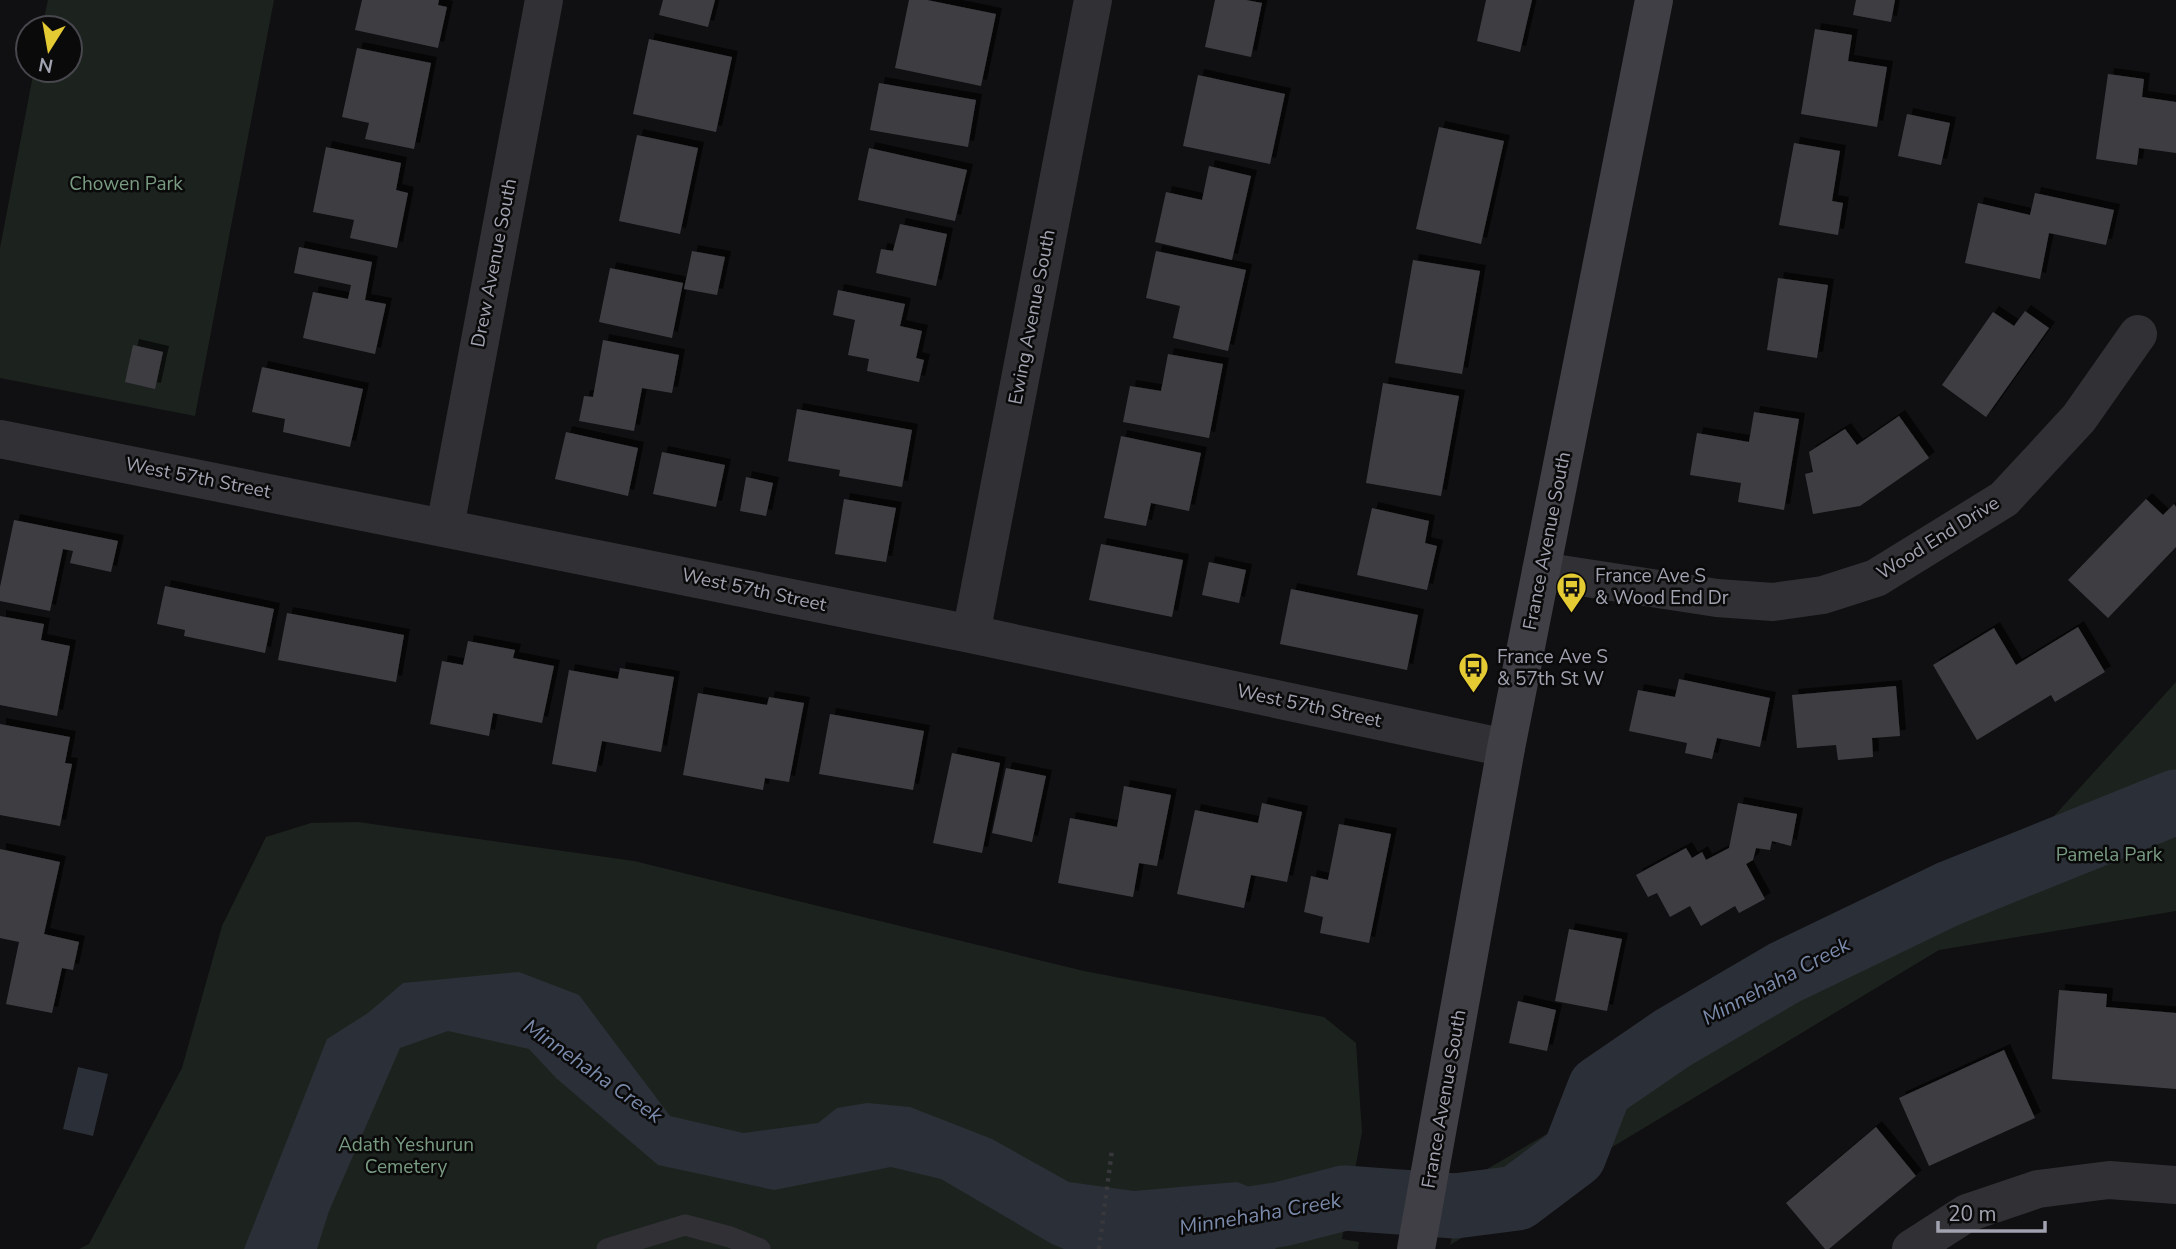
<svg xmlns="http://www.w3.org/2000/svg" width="2176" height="1249" font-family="'Nunito Sans',sans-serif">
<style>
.green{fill:#1c231e}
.water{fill:#2b2f37}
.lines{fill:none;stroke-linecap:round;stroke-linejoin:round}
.river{stroke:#2b2f37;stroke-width:65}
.building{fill:#3e3d43;filter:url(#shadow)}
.path{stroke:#37373c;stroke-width:4.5;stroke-dasharray:3.5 5;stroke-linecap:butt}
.service{stroke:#313135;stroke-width:21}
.minor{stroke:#313135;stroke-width:38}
.secondary{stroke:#3f3f45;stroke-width:38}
.labels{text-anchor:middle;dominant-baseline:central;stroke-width:5;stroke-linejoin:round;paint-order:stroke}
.park-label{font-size:19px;fill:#799b82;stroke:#0b0a0b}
.street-label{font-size:19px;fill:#a1a3b1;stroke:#0b0a0b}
.poi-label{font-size:19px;fill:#a1a3b1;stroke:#0b0a0b;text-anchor:start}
.water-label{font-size:21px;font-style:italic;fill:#7a8aaa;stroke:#0b0a0b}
</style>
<defs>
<filter id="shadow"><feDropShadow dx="6" dy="-6" stdDeviation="0" flood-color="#0009"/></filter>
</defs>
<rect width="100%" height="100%" fill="#100f11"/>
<path class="green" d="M48,0H274L195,416L0,378V248L34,70H70V28H42Z
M2176,682V911L1939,950L1450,1245L1465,1182L2015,859Z
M358,822L634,861L1084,971L1324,1017L1356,1043L1362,1132L1342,1239L1359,1242L1358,1249H79L89,1244L182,1068L222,926L266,837L311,823Z"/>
<path class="water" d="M519,972L579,995L670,1116L743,1133L818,1123L837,1108L867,1103L910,1107L992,1139L1069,1182L1134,1191L1237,1182L1283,1200L1300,1224L1275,1249H1064L1052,1244L941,1179L891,1167L774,1190L658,1165L556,1078L529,1049L448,1031L400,1048L329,1211L317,1249H244L327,1039L368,1013L403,983Z
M78,1067L108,1074L93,1136L63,1129Z"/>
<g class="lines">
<path class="river" d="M1204,1226L1282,1214L1344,1198L1455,1206L1517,1198L1574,1155L1600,1088L1673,1038L1784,973L1948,894L2176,802"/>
</g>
<path class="building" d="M362,0H439L438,5L447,7L438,48L355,30Z
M663,0H715L708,27L659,15Z
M909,0H927L996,14L981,86L895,68Z
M1215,0H1246L1262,3L1251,57L1205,47Z
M1486,0H1532L1520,52L1477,41Z
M1856,0H1895L1891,22L1853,15Z
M1815,29L1852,35L1848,61L1887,67L1877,127L1801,114Z
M649,39L732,57L716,132L633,114Z
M357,48L431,63L414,149L365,139L369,123L342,117Z
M2108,74L2144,79L2142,97L2176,102V153L2139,148L2137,165L2096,159Z
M1198,75L1285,94L1270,164L1183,146Z
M879,83L976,100L968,147L870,130Z
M1907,114L1950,123L1941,165L1898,156Z
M1439,127L1504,141L1481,244L1416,229Z
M637,135L698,148L680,234L619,221Z
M1794,143L1840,151L1832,201L1843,203L1838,235L1779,225Z
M326,147L401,163L396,190L408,193L397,248L350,238L354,220L313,212Z
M869,148L967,170L955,221L858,200Z
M1209,166L1251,176L1232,260L1155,242L1166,192L1202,200Z
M2035,193L2114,210L2106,245L2049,233L2040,279L1965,263L1978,203L2030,215Z
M900,224L947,234L936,286L876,273L881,249L893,251Z
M299,247L372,262L365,300L386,304L375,354L303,338L313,292L348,299L351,285L294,273Z
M692,251L725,257L717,295L684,289Z
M1156,251L1246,270L1228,351L1173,338L1180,306L1146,298Z
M1413,260L1480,271L1462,374L1395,363Z
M610,268L683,283L672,338L599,322Z
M1778,278L1828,285L1817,358L1767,350Z
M838,290L905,304L900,326L922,331L916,358L924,360L919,382L867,371L869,359L848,355L855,320L833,315Z
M2025,311L2049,328L1986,417L1942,385L1993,312L2014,326Z
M603,340L679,355L672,393L642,388L634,431L579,421L584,396L593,397Z
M133,345L163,352L155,389L125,382Z
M1168,354L1223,364L1209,438L1123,422L1130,386L1161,391Z
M262,367L363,389L350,447L283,432L285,419L252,412Z
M1383,383L1459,396L1441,496L1366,483Z
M797,409L912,430L902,487L839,476L840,470L788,461Z
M1754,412L1799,419L1784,510L1738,502L1741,483L1690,475L1697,433L1749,442Z
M1899,416L1929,458L1860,506L1813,514L1805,474L1813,472L1809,452L1845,429L1857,445Z
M566,432L638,448L628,496L555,479Z
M1121,436L1201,453L1189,511L1151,503L1146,526L1104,518Z
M662,452L725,465L716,507L653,494Z
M746,477L773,483L766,516L740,511Z
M844,499L896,508L886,562L835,554Z
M2146,499L2163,515L2174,504L2176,507V547L2108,618L2068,580Z
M1372,508L1429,521L1425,543L1437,546L1427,590L1357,575Z
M14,520L118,541L111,572L70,563L73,551L63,549L50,611L0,601V587Z
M1101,544L1183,560L1172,617L1089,600Z
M1209,562L1246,570L1239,603L1202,595Z
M165,586L274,609L265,653L184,636L185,630L157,624Z
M1291,589L1418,615L1407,670L1280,644Z
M287,613L404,635L396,682L278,660Z
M0,616L44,624L41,640L70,646L57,716L0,705Z
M2078,627L2105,672L2055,702L2051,695L1977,740L1933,665L1994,628L2016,665Z
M468,641L515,650L513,658L554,666L542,723L493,713L489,736L430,724L442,661L463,665Z
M620,668L674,677L661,752L602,741L596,772L552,764L569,670L618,679Z
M1679,679L1770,698L1760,747L1717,738L1712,759L1685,753L1687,743L1629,731L1638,690L1675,697Z
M1896,686L1900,736L1872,738L1873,757L1838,760L1836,745L1797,748L1792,695Z
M698,693L767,705L769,697L804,703L789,782L765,778L763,790L683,775Z
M830,714L924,731L913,790L819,774Z
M0,724L70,737L65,763L72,764L60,826L0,815Z
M952,753L1000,763L982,853L933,843Z
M1006,768L1046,776L1032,842L992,833Z
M1124,786L1171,795L1157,866L1139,863L1133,897L1058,883L1070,818L1117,827Z
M1262,803L1302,812L1287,882L1251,875L1244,908L1177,894L1195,810L1258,823Z
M1738,803L1797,814L1791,846L1772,841L1770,850L1756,848L1753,860L1746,864L1765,899L1739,913L1735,906L1701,926L1690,906L1670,917L1657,893L1648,897L1636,875L1686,848L1692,858L1702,852L1706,860L1729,848Z
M1339,824L1391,834L1369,943L1320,933L1323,917L1304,912L1311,876L1328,880Z
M0,849L60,862L44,934L79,942L73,970L62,968L52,1013L6,1004L19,942L0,938Z
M1569,929L1622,939L1607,1011L1555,1001Z
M2059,990L2107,994L2106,1007L2176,1013V1089L2052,1079Z
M1518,1001L1556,1010L1547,1051L1509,1043Z
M2004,1050L2035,1118L1929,1166L1899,1098Z
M1876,1127L1916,1176L1829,1249H1825L1786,1203Z"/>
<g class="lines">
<path class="path" d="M1099,1249L1112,1150"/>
<path class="service" d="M607,1249L685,1225L730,1237L760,1249"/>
<path class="minor" d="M0,439L971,634L1506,748
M445,527L544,0
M1541,571L1717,598L1773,602L1823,595L1876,578L2004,499L2079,418L2138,334
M971,634L1093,0
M1911,1249L1967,1213L2038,1189L2109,1180L2176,1185"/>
<path class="secondary" d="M1416,1249L1506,748L1654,0"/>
</g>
<defs>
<symbol id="bus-pin" viewBox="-11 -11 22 30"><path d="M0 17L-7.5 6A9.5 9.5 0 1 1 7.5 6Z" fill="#e5cb33" stroke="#0b0a0b"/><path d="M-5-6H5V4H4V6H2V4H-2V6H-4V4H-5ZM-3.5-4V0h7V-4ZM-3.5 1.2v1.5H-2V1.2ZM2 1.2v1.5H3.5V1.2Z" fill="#111"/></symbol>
</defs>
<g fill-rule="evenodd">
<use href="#bus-pin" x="1554" y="570" width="35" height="47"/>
<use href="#bus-pin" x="1456" y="650" width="35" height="47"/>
</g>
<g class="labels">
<g class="park-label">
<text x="126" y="184">Chowen Park</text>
<text x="2109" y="855">Pamela Park</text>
<text x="406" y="1145">Adath Yeshurun<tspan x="406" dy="22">Cemetery</tspan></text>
</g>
<g class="street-label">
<text transform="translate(494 263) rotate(-79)">Drew Avenue South</text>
<text transform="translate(1032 317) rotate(-79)">Ewing Avenue South</text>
<text transform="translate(198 478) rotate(11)">West 57th Street</text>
<text transform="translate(1938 538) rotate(-32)">Wood End Drive</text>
<text transform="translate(1547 541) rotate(-79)">France Avenue South</text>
<text transform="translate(754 590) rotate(12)">West 57th Street</text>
<text transform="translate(1309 706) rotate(12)">West 57th Street</text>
<text transform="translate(1444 1099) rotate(-80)">France Avenue South</text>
</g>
<g class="poi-label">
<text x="1595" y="576">France Ave S<tspan x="1595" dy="22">&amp; Wood End Dr</tspan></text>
<text x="1497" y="657">France Ave S<tspan x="1497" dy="22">&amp; 57th St W</tspan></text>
</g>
<g class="water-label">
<text transform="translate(1776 981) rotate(-28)">Minnehaha Creek</text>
<text transform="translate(593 1071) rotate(35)">Minnehaha Creek</text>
<text transform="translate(1260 1214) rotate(-10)">Minnehaha Creek</text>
</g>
</g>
<g transform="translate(49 49) rotate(191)"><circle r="33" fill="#0b0a0b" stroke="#47474d" stroke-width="2"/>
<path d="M0-5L12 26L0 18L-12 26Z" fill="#e5cb33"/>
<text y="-10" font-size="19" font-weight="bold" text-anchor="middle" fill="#a1a3b1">N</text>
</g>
<path d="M1938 1221v10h107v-10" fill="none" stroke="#a1a3b1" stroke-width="3.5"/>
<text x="1948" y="1221" font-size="21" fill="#a1a3b1" stroke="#0b0a0b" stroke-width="5" paint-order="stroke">20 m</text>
</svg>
